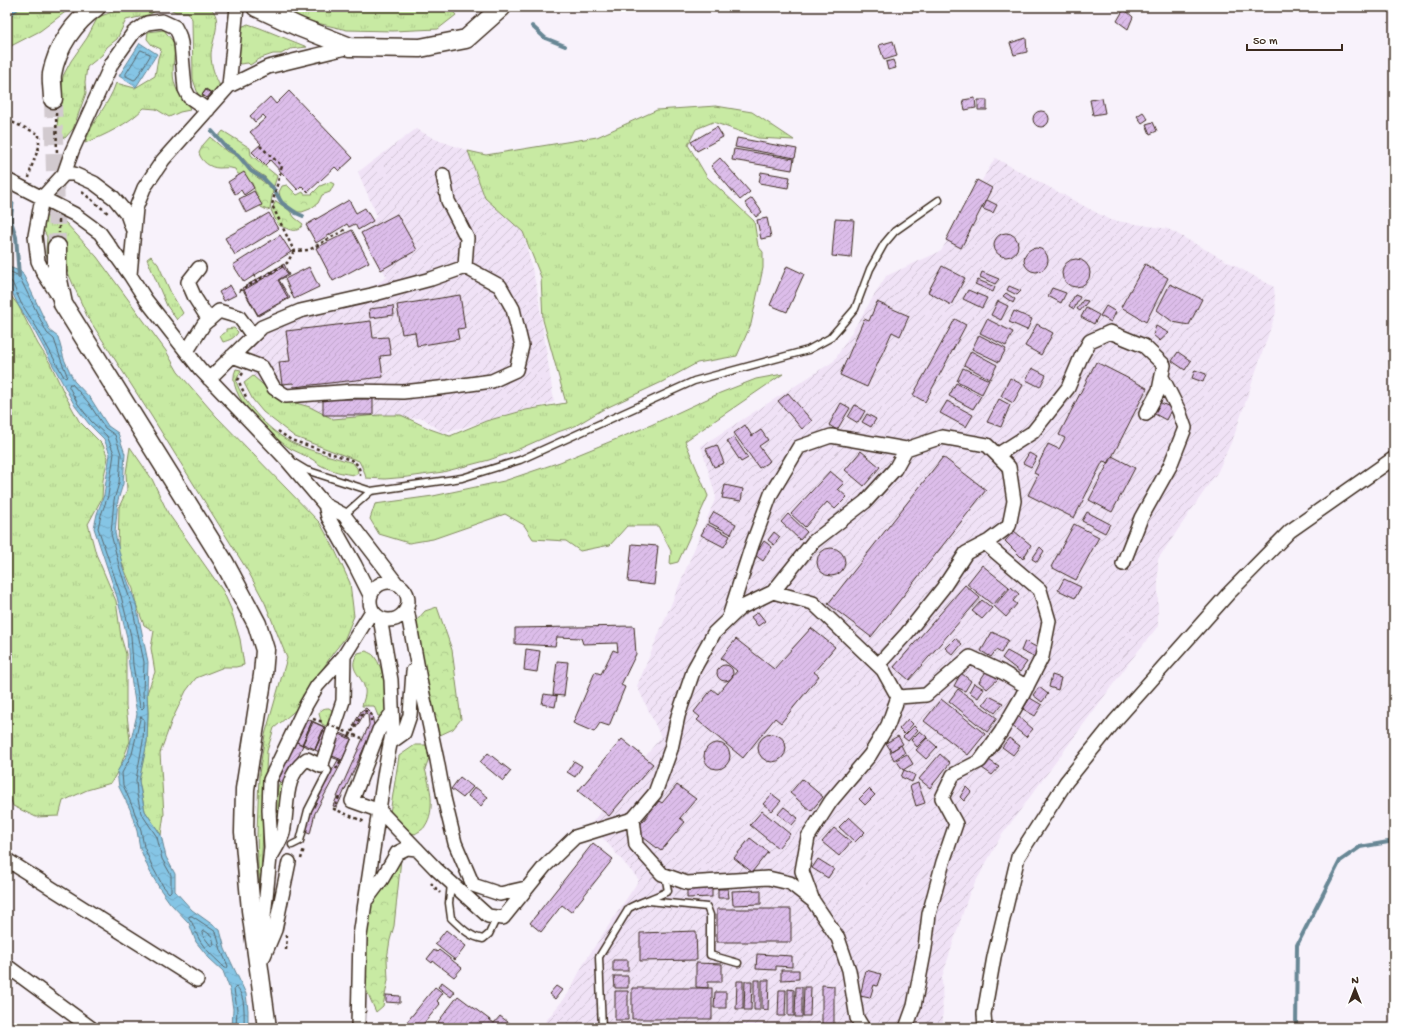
<svg xmlns="http://www.w3.org/2000/svg" width="1401" height="1035" font-family="'Gochi Hand',sans-serif">
<style>
.industrial{fill:url(#industrial-furrows)}
.grass{fill:url(#grass-tufts);stroke:#828a60}
.forest{fill:url(#forest-crowns);stroke:#828a60}
.water{fill:url(#water-waves);stroke:#678795}
.lines{fill:none;stroke-linecap:round;stroke-linejoin:round}
.shore{stroke:#59686e;stroke-width:1}
.stream{stroke:#678795;stroke-width:4}
.building{fill:url(#building-hatch);stroke:#3b2a1e}
.secondary-tunnel{stroke:#d2cacf;stroke-width:18;stroke-dasharray:18 9;stroke-linecap:butt}
.lane-casing{stroke:#3b2a1e;stroke-width:9}
.street-casing{stroke:#3b2a1e;stroke-width:16}
.secondary-casing{stroke:#3b2a1e;stroke-width:21}
.path{stroke:#3b2a1e;stroke-width:2.5;stroke-dasharray:3 3;stroke-linecap:butt}
.lane{stroke:#fff;stroke-width:6}
.street{stroke:#fff;stroke-width:13}
.secondary{stroke:#fff;stroke-width:18}
.path-bridge{stroke:#3b2a1e;stroke-width:2.5;stroke-dasharray:3 3;stroke-linecap:butt}
</style>
<defs>
<pattern id="industrial-furrows" width="10" height="10" patternUnits="userSpaceOnUse"><rect width="10" height="10" fill="#f0e2f6"/><path d="M-1 1l2-2M0 10L10 0M9 11l2-2" fill="none" stroke="#cfc2d2"/></pattern>
<pattern id="grass-tufts" width="24" height="20" patternUnits="userSpaceOnUse"><rect width="24" height="20" fill="#c8eaa3"/><path d="M3 7l-1-3M5 7V3M7 7l1-3M15 17l-1-3M17 17v-4M19 17l1-3" fill="none" stroke="#adc98c"/></pattern>
<pattern id="forest-crowns" width="20" height="18" patternUnits="userSpaceOnUse"><rect width="20" height="18" fill="#c8eaa3"/><path d="M2 6a3 3 0 1 1 6 0M12 15a3 3 0 1 1 6 0" fill="none" stroke="#adc98c"/></pattern>
<pattern id="water-waves" width="16" height="10" patternUnits="userSpaceOnUse"><rect width="16" height="10" fill="#85c5e5"/><path d="M0 5q4-4 8 0t8 0" fill="none" stroke="#74a9c4"/></pattern>
<pattern id="building-hatch" width="6" height="6" patternUnits="userSpaceOnUse"><rect width="6" height="6" fill="#dcbdea"/><path d="M-1 1l2-2M0 6l6-6M5 7l2-2" fill="none" stroke="#bea3c8"/></pattern>
</defs>
<rect width="100%" height="100%" fill="#f8f2fb"/>
<filter id="ink" filterUnits="userSpaceOnUse"><feTurbulence type="fractalNoise" baseFrequency=".025" numOctaves="2"/><feDisplacementMap in="SourceGraphic" scale="8" xChannelSelector="R" yChannelSelector="G"/><feConvolveMatrix kernelMatrix="1 2 1 2 8 2 1 2 1" color-interpolation-filters="sRGB"/></filter>
<g filter="url(#ink)">
<path class="industrial" d="M416,129L435,139L468,151L485,198L523,232L537,289L554,402L443,433L423,418L389,419L340,424L254,390L251,347L277,325L340,309L387,277L360,232L377,216L358,172Z
M995,158L1110,220L1168,229L1274,287L1276,312L1234,436L1218,471L1158,559V626L1131,660L1001,836L969,894L942,977L943,1028H540L568,994L585,961L639,880L591,824L661,737L637,686L716,497L701,446L834,361L886,276L941,251Z"/>
<path class="grass" d="M20,7H72L40,31L11,46L7,40V19Z
M127,7H209C225,18 211,41 211,55C211,66 215,76 220,86L214,95L199,97L193,79L192,19L188,12H176L168,8H161L148,15L126,20L117,39L107,47L102,55L87,67L85,82L86,93L73,129L65,138L56,134L63,76L71,61L87,38L98,17Z
M275,7H449L456,15L438,29L393,31L347,30L300,19Z
M248,24L260,28L307,47L290,49L281,54H273L261,58L250,65L248,63L240,64L236,60L241,27Z
M164,30L175,44C175,59 170,73 176,88C179,96 188,101 190,110L180,112L169,117L156,109L144,108C128,124 106,135 85,143C91,122 109,105 116,83L135,88L155,76L158,58L161,49L152,45L147,39L148,32Z
M716,106L752,112L794,140L758,138L713,122L696,129L688,145L707,177L754,221L758,246L763,252V268L751,324L737,356L697,363L662,382L602,410L575,426L555,433L512,452L489,460L443,472L408,477L385,479L366,478L364,471L359,461L295,437L263,412L253,400L244,383L253,376L278,398L310,407L333,419L379,415H401L430,429L450,436L486,421L526,410L566,403L543,320L541,277L523,232L485,198L468,151L486,155L597,137L657,110Z
M54,215L65,222L97,257L166,351L178,372L216,416L320,523L334,548L350,583L354,616L345,638L333,653L297,709L274,728L267,751L261,872L265,873L264,883L260,886L258,867L257,834L259,774L265,735L287,658L265,603L249,573L152,417L87,316L65,266L49,267L46,252L47,237L43,229L45,217Z
M151,256L158,264L171,293L183,313L177,320L167,306L147,259Z
M7,291L18,305L38,344L50,363L65,395L79,421L103,445L108,458L103,480L102,498L88,524L96,554L116,601L121,637L126,654V706L130,741L120,767L111,783L87,790L63,801L59,816L36,817L13,806L7,788Z
M234,328L238,332C235,338 230,340 223,342L220,336L226,332V329Z
M236,369L241,370L236,381C243,404 273,435 295,444C313,452 334,457 353,463L357,468L358,473L355,475C344,474 331,471 320,465C317,463 314,460 310,458C304,455 297,452 291,449C271,436 223,394 236,369Z
M783,374L685,441L708,496L678,562L670,564L671,551L658,526H627L610,545L580,551L566,541L533,539L524,525L505,514L433,539L409,543L379,534L370,519L375,504L433,496L504,481L560,462L651,425L720,393L756,379Z
M130,447L152,479L168,513L223,591L231,609L240,639L244,665L236,667H224L196,678L186,691L172,720L160,753L164,814L161,835L145,811L139,781L147,742L148,713L147,693L155,672L151,648L154,631L144,625L136,604L133,589L125,571L118,551L119,507L127,490L126,473Z
M366,651C369,653 373,654 374,656C385,669 387,697 387,713L383,716H378L374,706H362C363,701 366,695 365,690C363,675 346,670 358,653Z
M329,708L333,711L328,727L322,724L319,714C321,709 324,708 329,708Z
M280,781L285,784L281,831L275,832C276,816 274,797 280,781Z"/>
<path class="forest" d="M223,131L250,148L251,155L277,176L274,186L269,184L265,177L254,170L240,155L220,141L218,137Z
M210,137L225,150L237,156L243,162L249,171L269,186L273,191L270,209L267,210L261,207L252,183L237,173L235,169C229,167 225,168 219,168C210,168 201,161 199,153L203,145Z
M330,182L334,184L330,192L322,195L318,203L310,209L302,212H297L287,206L281,201L279,192L282,186L287,185L297,195L303,192L304,194H312L320,186Z
M276,201L289,210L295,218L303,224C297,236 287,228 278,225L271,210Z
M437,607L452,650L461,719L453,729L438,736L420,671L417,620L425,611Z
M415,745H426L429,758L425,769C430,786 436,810 425,826C424,829 418,832 415,834L405,831L390,813L399,756Z
M401,859L394,926L390,940L387,959L388,980L383,1006L376,1012L365,987L362,971L368,906Z"/>
<path class="water" d="M7,7H21L7,19Z
M140,43L157,54L136,87L119,76Z
M7,202L14,203L10,239L9,267L22,272L50,331L58,337L64,359L74,381L91,399L108,426L118,433L125,454L123,484L118,500L115,533L123,568L136,604L148,662L147,693L148,713L147,742L139,781L141,793L145,811L161,835L166,857L175,874V891L192,910L220,930L225,949L246,994L248,1010V1028H232L233,1009L230,990L223,971L209,958L196,942L189,923L170,903L160,889L149,870L140,848L137,831L130,809L119,787L117,772L128,753L137,714L129,665L127,637L117,597L94,528L97,514L104,495L110,454L104,439L89,424L75,406L34,330L18,305L7,281Z"/>
<g class="lines">
<path class="shore" d="M141,50L150,54V56L136,79L134,80L126,76V74Z
M7,270L19,276L47,333L54,339L61,360L67,375L66,378L64,377L37,328L21,303L12,282L7,280
M70,384H72L88,402L105,428L115,435L121,454L119,483L114,500L111,534L120,569L132,606L144,662L143,693L144,707L142,709L140,707L133,665L131,636L121,596L98,528L101,515L108,496L114,453L107,436L91,421L78,404L69,387Z
M141,717L144,719L143,741L136,780L137,794L141,813L157,837L162,859L171,875V891L169,893L163,886L153,868L144,847L141,830L133,808L123,785L122,773L132,754L140,719Z
M190,916H192L216,932L221,950L228,966L227,968H225C216,959 205,950 199,939C195,932 194,924 189,918Z
M203,931H205L212,936L214,944L213,946H211L204,937L202,933Z
M236,1028L237,1009L234,989L236,987C246,996 244,1015 244,1028"/>
<path class="stream" d="M532,26L545,38L565,46
M212,131L226,147L238,155L251,171L264,179L273,188L282,203L296,213L303,216
M7,208L16,237L19,276
M1296,1028L1297,945L1340,861L1360,847L1394,841"/>
</g>
<path class="building" d="M1124,9L1133,17L1128,29L1117,21Z
M1026,38L1027,52L1014,55L1010,43Z
M893,41L897,56L884,60L879,45Z
M893,60L896,68L888,70L886,62Z
M206,89L212,93L208,99L202,95Z
M206,90L211,93L207,98L202,95Z
M289,91L353,158L339,171L335,167L308,192L302,186L298,190L270,160L265,165L252,152L261,144L250,132L266,118L263,115L255,122L250,116L270,97L276,104Z
M975,98L976,108L965,110L963,100Z
M1102,98L1105,113L1093,115L1090,100Z
M978,100H987V110H978Z
M1033 119a8 8 0 1 1 16 0a8 8 0 1 1-16 0Z
M1143,112L1148,119L1142,123L1137,116Z
M1153,122L1157,131L1150,134L1146,124Z
M717,127L723,137L697,151L691,142Z
M737,138L797,149L795,158L735,147Z
M734,149L794,159L792,170L732,160Z
M720,158L750,192L740,200L711,166Z
M244,172L254,188L244,195L241,190L235,194L228,182Z
M761,172L790,177L788,188L759,183Z
M977,180L992,188L961,248L946,240Z
M254,191L262,205L246,213L239,199Z
M752,198L762,212L756,217L745,203Z
M349,200L356,213L365,208L373,221L358,230L355,224L349,227L347,224L316,243L306,225Z
M987,200L997,205L993,213L983,209Z
M269,213L278,229L235,255L225,238Z
M397,214L417,250L381,270L361,233Z
M767,218L771,237L761,239L757,220Z
M835,219L854,220L851,258L832,256Z
M352,230L369,262L333,281L316,248Z
M994 245a12 12 0 1 1 24 0a12 12 0 1 1-24 0Z
M280,235L291,252L244,282L233,265Z
M1024 260a12 12 0 1 1 24 0a12 12 0 1 1-24 0Z
M1062 273a14 14 0 1 1 28 0a14 14 0 1 1-28 0Z
M284,264L289,275L279,280L290,298L258,316L242,288Z
M1145,264L1168,278L1146,322L1121,307Z
M787,266L804,274L787,312L770,305Z
M942,266L965,278L951,305L928,292Z
M283,267L288,274L278,280L288,298L258,315L244,290Z
M309,267L319,287L294,299L285,279Z
M982,272L999,279L995,284L980,277Z
M978,280L995,287L993,292L975,284Z
M1170,284L1202,299L1189,325L1173,322L1157,310Z
M230,285L236,295L224,301L219,292Z
M1009,286L1021,291L1017,295L1007,290Z
M1052,288L1066,293L1061,303L1048,296Z
M968,290L987,298L982,308L963,299Z
M1006,293L1015,299L1013,303L1003,296Z
M460,295L465,328L457,329L459,339L417,346L415,332L402,334L397,305Z
M1075,295L1080,297L1074,309L1069,306Z
M1083,300L1088,301L1080,311L1077,309Z
M998,301L1008,306L1001,320L991,315Z
M877,302L909,316L900,336L892,332L867,387L840,375L864,319L869,321Z
M393,306L394,315L370,318L369,309Z
M1106,306L1116,312L1111,322L1100,316Z
M1086,308L1099,315L1094,324L1081,317Z
M1014,311L1032,319L1027,330L1009,322Z
M955,319L966,325L925,402L913,395Z
M987,319L1013,332L1006,346L980,333Z
M371,321L373,338L388,337L391,355L380,356L383,377L294,387L293,383L282,384L279,362L290,361L286,331Z
M1037,324L1053,333L1041,355L1025,346Z
M1156,326L1169,333L1160,341L1153,335Z
M979,335L1006,349L999,362L972,349Z
M971,351L997,365L990,379L964,365Z
M1178,352L1191,361L1185,370L1172,361Z
M1096,362L1147,388L1109,463L1103,461L1074,518L1028,495L1038,475L1034,473L1048,444L1059,449L1065,438L1059,435Z
M963,368L989,380L982,394L957,381Z
M1032,368L1046,375L1040,387L1026,380Z
M1195,370L1206,374L1203,382L1192,378Z
M1010,378L1023,385L1013,403L1001,396Z
M956,383L981,396L973,409L949,396Z
M788,393L812,421L802,429L778,401Z
M323,399H373V415H323Z
M999,399L1010,405L1001,427L987,422Z
M947,401L973,415L966,427L940,413Z
M1159,402L1172,408L1166,420L1153,413Z
M841,403L850,408L837,430L829,425Z
M855,405L865,411L858,423L848,417Z
M867,414L876,419L871,427L862,422Z
M745,425L752,436L761,430L768,440L759,446L770,461L759,468L734,433Z
M734,437L748,458L741,462L727,441Z
M717,445L724,463L714,467L706,449Z
M861,451L880,467L864,486L845,470Z
M1029,453L1037,457L1031,467L1023,463Z
M1112,456L1135,468L1112,512L1089,500Z
M943,457L986,490L871,637L828,604Z
M830,471L844,483L838,489L847,497L835,509L827,502L805,527L791,514Z
M725,485L743,489L741,501L722,498Z
M714,512L736,524L731,534L708,522Z
M1087,512L1110,524L1105,533L1082,521Z
M788,514L807,532L800,540L781,522Z
M707,524L730,536L724,547L701,535Z
M1074,524L1099,537L1076,580L1051,567Z
M1014,531L1031,545L1023,559L1005,541Z
M774,532L780,537L774,545L768,540Z
M764,541L772,547L763,561L755,555Z
M632,544L658,546L654,585L628,582Z
M1040,547L1044,551L1037,562L1032,559Z
M817 562a14 14 0 1 1 28 0a14 14 0 1 1-28 0Z
M982,565L1009,587L993,605L967,584Z
M1064,579L1081,587L1075,598L1058,590Z
M965,585L980,598L909,680L894,667Z
M1011,587L1019,594L1013,601L1017,604L1006,617L994,606Z
M982,600L992,608L982,619L972,611Z
M758,612L765,621L758,626L751,617Z
M634,626L636,654L621,685L625,687L609,726L600,723L594,732L573,723L595,672L601,674L613,650L618,652L617,643L583,644L581,638L557,637L555,646L515,644V628Z
M811,628L835,647L814,672L819,676L781,723L775,718L743,758L697,720L700,717L694,712L712,689L718,694L737,671L721,658L736,639L774,669Z
M992,632L1008,640L1001,653L996,650L991,657L981,651Z
M955,638L962,644L953,655L945,648Z
M1025,641L1038,648L1034,657L1021,651Z
M526,649L540,651L537,672L524,670Z
M1007,651L1027,662L1020,672L1002,658Z
M557,661L568,662L564,696L553,695Z
M717 673a8 8 0 1 1 16 0a8 8 0 1 1-16 0Z
M987,670L998,679L987,689L979,682Z
M961,673L971,681L965,691L954,686Z
M1052,675L1061,678L1058,690L1049,687Z
M974,683L984,689L978,698L969,692Z
M1039,687L1048,694L1042,702L1033,695Z
M958,689L997,718L987,732L949,701Z
M544,694L557,696L555,707L542,704Z
M989,696L1003,703L995,713L983,704Z
M1030,698L1042,705L1035,716L1023,709Z
M941,699L985,734L968,755L924,721Z
M366,708L372,714L374,726L337,807L333,806L369,725L368,715L366,713L364,714L356,728L353,726L361,711Z
M1018,716L1033,729L1026,737L1011,725Z
M305,718L312,721L302,745L295,741Z
M908,719L913,724L904,734L899,729Z
M312,721L325,727L315,750L302,745Z
M313,722L324,727L315,749L303,744Z
M914,726L918,730L908,741L903,737Z
M325,727L338,732L328,756L315,750Z
M920,731L927,737L917,747L911,740Z
M338,732L352,738L342,761L328,756Z
M339,734L351,739L342,760L330,755Z
M758 748a14 14 0 1 1 28 0a14 14 0 1 1-28 0Z
M898,736L903,744L891,751L886,743Z
M927,738L937,747L926,759L916,750Z
M1009,738L1020,746L1013,755L1002,747Z
M622,739L653,764L609,816L578,791Z
M295,741L303,745L286,785L278,781Z
M704 756a13 13 0 1 1 26 0a13 13 0 1 1-26 0Z
M901,745L905,753L894,760L890,752Z
M488,753L511,771L503,781L480,762Z
M907,754L913,764L903,770L896,760Z
M940,754L950,763L930,788L919,779Z
M338,760L342,762L315,813L310,834L305,832L309,811Z
M989,760L999,767L992,775L982,768Z
M574,761L582,766L575,777L567,772Z
M904,770L915,775L912,782L901,777Z
M460,777L473,787L463,798L451,789Z
M802,779L823,797L811,811L790,793Z
M918,783L925,803L916,806L910,786Z
M677,785L696,799L680,818L685,822L661,851L635,831L659,801L662,803Z
M475,787L488,797L481,806L468,796Z
M966,787L971,792L964,801L960,797Z
M869,789L875,795L865,805L859,799Z
M772,794L781,801L772,811L763,804Z
M784,807L798,818L792,825L778,814Z
M762,811L790,834L778,848L750,825Z
M849,817L865,832L855,842L839,827Z
M834,828L851,842L839,856L822,842Z
M750,838L768,852L752,872L734,858Z
M593,843L613,859L571,912L562,905L541,932L530,923Z
M818,859L834,869L828,878L812,868Z
M712,886V897L687,898V888Z
M718,889H728L729,898H718Z
M761,890V904L733,905L732,891Z
M717,909H791V942H717Z
M446,930L466,946L455,960L435,944Z
M696,931L697,960L640,961V933Z
M434,950L437,952L439,950L462,968L454,977L433,961L432,963L427,959Z
M757,954L792,956V967L776,966V970L756,969Z
M613,960H628V971H613Z
M696,963L722,964V982H708V988L696,987Z
M781,970H799V979L781,980Z
M866,970L881,974L877,986L874,985L870,998L860,996Z
M614,976H628V988H615Z
M754,980H760V1010H754Z
M762,980H769L768,1010L762,1009Z
M737,981H743V1009H736Z
M745,981H752L751,1010H744Z
M442,982L455,992L451,997L438,987Z
M822,985L834,986V1024H822Z
M556,986L562,990L555,999L549,994Z
M435,987L443,993L437,1001L440,1004L420,1028H402Z
M796,987H802V1017H795Z
M804,987H811L810,1016H803Z
M632,988H712V1019H632Z
M788,989L794,990V1016H788Z
M779,990H786L785,1016H778Z
M615,991H628V1020H615Z
M715,992H726V1008H714Z
M386,995L400,996V1003L386,1002Z
M458,996L494,1023L500,1016L516,1028H445L438,1022Z"/>
<g class="lines">
<path class="secondary-tunnel" d="M53,99L57,247"/>
<defs>
<path id="lane" d="M296,464L306,470L371,491
M344,515L371,491L462,478L520,460L694,381L808,350L830,338L855,309L870,269L884,244L895,231L939,200
M292,845L300,841L308,810L328,771L327,768L321,766
M451,884L449,903L451,918C461,927 469,937 483,939L489,934L497,917
M649,901L707,907L710,915V955L738,963
M602,1028L599,957L629,908C641,901 655,898 668,891L665,875"/>
<path id="street" d="M229,86L237,7
M64,174H74L94,183L114,198L127,214L132,228
M7,180L74,214L100,233L130,275L146,300L200,369L286,459L325,505L344,515L397,584
M199,268L188,282L195,298L209,320
M130,275L136,208L144,188L163,160L229,86L268,67L350,47
M59,297L44,274L38,261L35,236L42,198L64,174L72,151L112,63L134,32L147,23L162,21L175,27L179,35L181,43L185,89L189,97L208,110
M187,351L204,324L219,311L239,317L253,336
M232,356L262,367L274,388L286,396L353,391L403,392L448,387L492,381L516,370L522,346L513,309L500,286L465,267
M209,379L262,327L300,311L371,295L431,279L465,267L467,238L448,201L443,175
M997,455L1033,432L1068,388L1081,357L1090,341L1110,332L1144,346L1164,365L1159,390L1146,414
M325,505L328,517L355,565L370,595
M1123,564L1141,518L1170,466L1185,428L1179,411L1162,377
M370 601a19 19 0 1 1 38 0a19 19 0 1 1-38 0Z
M773,592L813,542L865,502L895,469L906,449
M407,609L421,685L437,760L444,798L455,843L473,885L500,894L526,888
M729,617L752,545L771,494L799,447L831,436L906,449L942,437L987,445L1009,467L1014,501L1009,526L989,541L966,553L943,588L907,633L878,665
M898,697L926,695L970,657L1002,672L1027,687
M392,713L379,730L352,801L380,811L436,869L488,916L503,918L545,866L575,837L633,819L655,793L671,749L678,716L694,669L714,633L740,608L773,592L813,603L883,670L898,697L888,725L870,755L831,801L808,837L802,871L813,901L838,938L849,970L857,1018L863,1028
M390,743L404,733L410,715L413,671
M633,819L636,845L662,874L687,883L768,878L790,883L813,901
M272,855C276,848 281,840 283,833C289,806 282,777 307,759L321,766L322,764L343,701L344,656
M7,860L197,980
M367,899L382,879L397,853L407,848L417,849
M261,947L271,847L269,810L270,780L306,705L317,686L344,656L372,611
M264,956L275,930L289,862
M7,966L91,1028
M358,1028L360,936L385,770L393,729L391,680L380,618
M906,1028L914,1006L925,948L929,914L943,862L956,824L942,798L953,775L980,761L1001,732L1022,696L1042,657L1049,621L1040,590L985,543
M985,1028L984,1014L994,957L1018,857L1066,782L1115,721L1228,594L1290,531L1394,458"/>
<path id="secondary" d="M256,7L299,27L350,47L420,48L466,39L502,7
M53,99C53,91 51,81 52,74C57,47 74,22 96,7
M57,247V275L63,304L224,562L257,624L265,650L263,675L245,789L244,832L251,910L267,1028"/>
</defs>
<use href="#lane" class="lane-casing"/>
<use href="#street" class="street-casing"/>
<use href="#secondary" class="secondary-casing"/>
<path class="path" d="M56,113L57,154
M7,120L39,134V147L31,168L29,178
M260,146L282,166L272,205L294,251L309,250L346,229
M82,192L109,214
M59,220V233
M254,275L257,279
M239,291L287,263L294,251
M243,373L238,380L247,399
M278,431L291,440L351,460C358,464 360,467 360,476
M313,719L323,722
M354,735L362,738
M349,737L363,712L366,711L371,715V721
M336,769L341,760
M339,797L334,809L365,822
M301,859L304,848
M431,883L440,893
M286,950L287,935"/>
<use href="#lane" class="lane"/>
<use href="#street" class="street"/>
<use href="#secondary" class="secondary"/>
<path class="path-bridge" d="M327,724L354,735"/>
</g>
</g>
<rect width="1401" height="1035" fill="none" stroke="#fff" stroke-width="24"/>
<rect x="12" y="12" width="1377" height="1011" fill="none" stroke="#3b2a1e" stroke-width="1.5" filter="url(#ink)"/>
<g transform="translate(1355 989)" stroke="#ffffff" stroke-width="3" paint-order="stroke">
<path d="M0-3L7 15L0 10L-7 15Z" fill="#3b2a1e"/>
<text y="-6" font-size="11" font-weight="bold" text-anchor="middle" fill="#3b2a1e">N</text>
</g>
<path d="M1247 44v6h95v-6" fill="none" stroke="#3b2a1e" stroke-width="2"/>
<text x="1253" y="44" font-size="12" fill="#3b2a1e" stroke="#ffffff" stroke-width="3" paint-order="stroke">50 m</text>
</svg>
